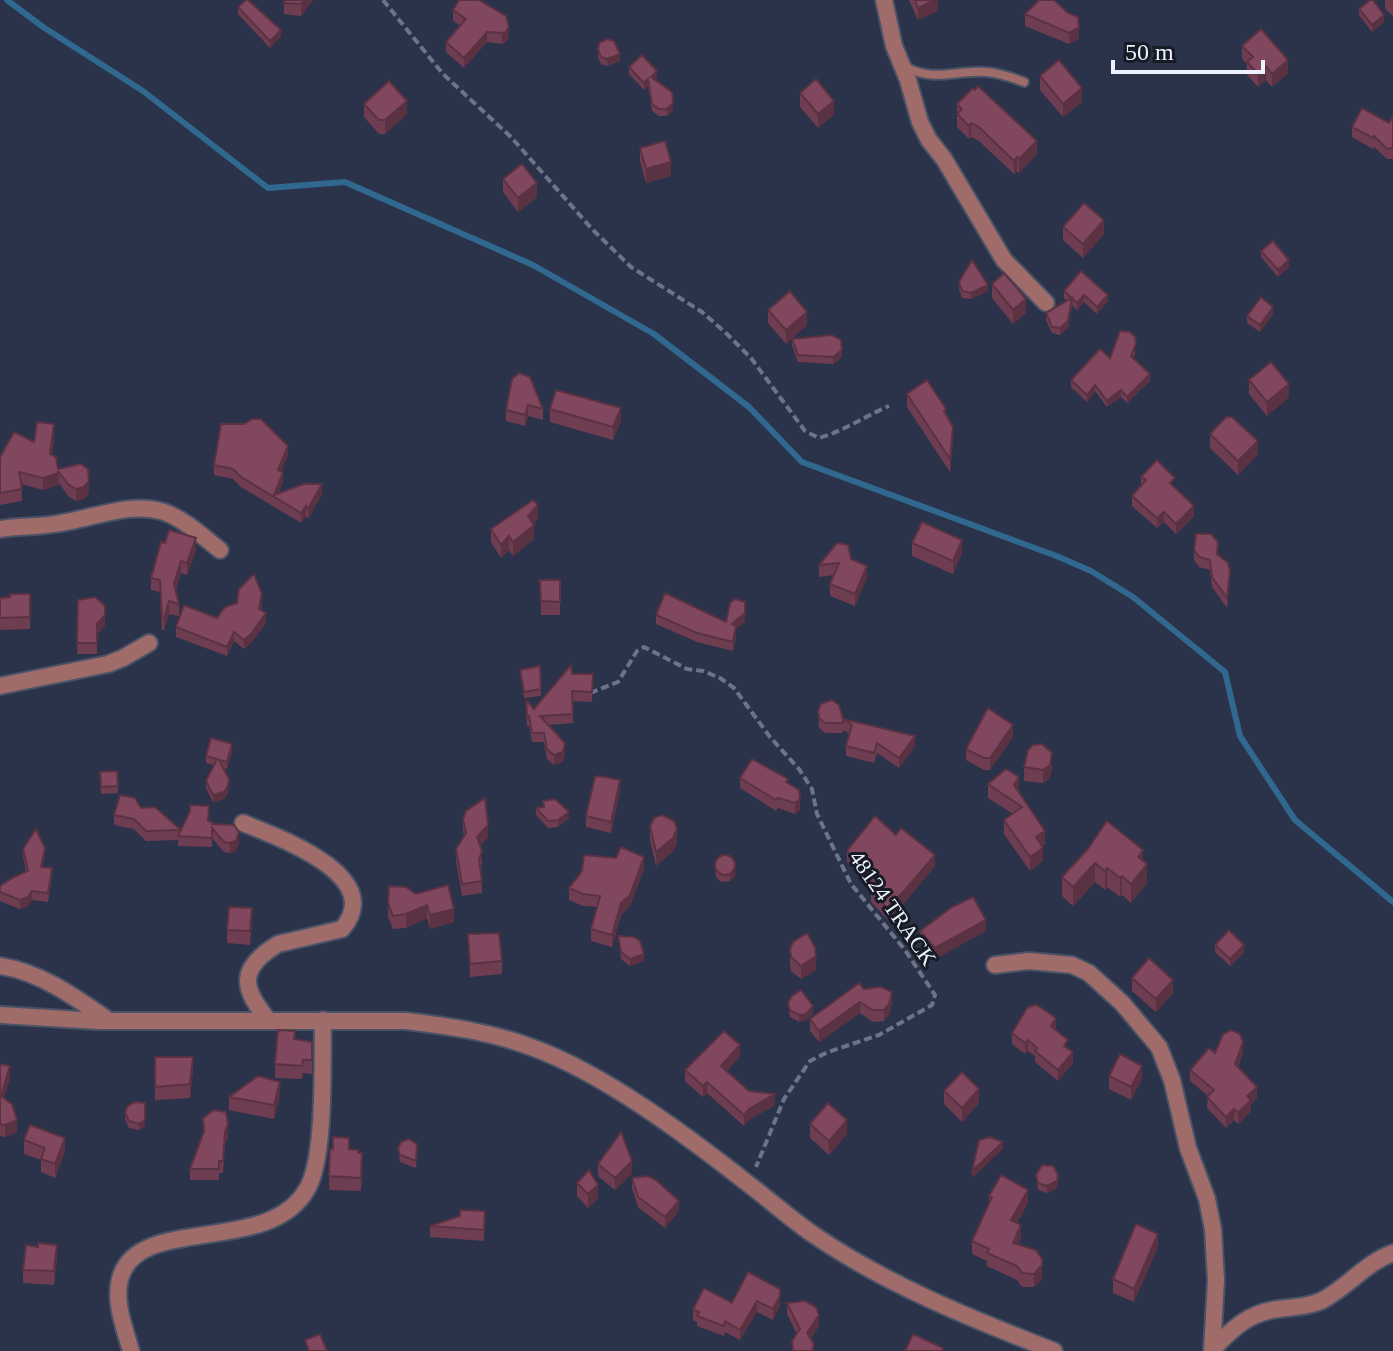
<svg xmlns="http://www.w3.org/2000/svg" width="1393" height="1351" font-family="Georgia,serif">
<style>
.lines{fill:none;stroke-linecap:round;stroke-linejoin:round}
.stream{stroke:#31688f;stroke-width:6}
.service-casing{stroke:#495267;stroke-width:12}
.minor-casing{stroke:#495267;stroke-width:20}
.path{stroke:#6d7488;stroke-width:4;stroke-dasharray:8 4;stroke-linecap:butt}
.service{stroke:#9f6c69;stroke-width:8}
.minor{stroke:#9f6c69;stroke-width:16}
.wall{fill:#6f3d52}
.shaded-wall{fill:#5a3242}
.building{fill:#81475f;stroke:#5a3242;stroke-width:2}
.labels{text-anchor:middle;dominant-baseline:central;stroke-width:6;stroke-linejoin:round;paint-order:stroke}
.street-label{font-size:22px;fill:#edf2fe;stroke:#171b25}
</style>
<rect width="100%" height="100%" fill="#2a334a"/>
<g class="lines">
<path class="stream" d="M7,0L43,27L143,91L268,188L345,182L533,265L654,334L749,407L802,462L1059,557L1091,571L1133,597L1225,672L1240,736L1295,820L1393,902"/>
<defs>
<path id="service" d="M903,66C937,83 951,70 986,72C999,73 1011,77 1024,82"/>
<path id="minor" d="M884,0L894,46L908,80L920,122L929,140L944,159L1004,260L1046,303
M0,529C20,526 41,527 61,523C94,518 131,501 164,512C186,520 203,537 220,550
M0,686L108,664L123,658L149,643
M243,823C277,837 388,876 342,929L278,944C237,969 242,989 269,1021
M995,965L1029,961L1072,965L1089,973L1122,1003L1159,1047L1172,1080L1188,1148L1207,1199L1213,1229L1216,1280L1212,1351
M0,966C40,972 75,997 108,1020
M0,1015L98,1021H406C448,1026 491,1032 531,1047C604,1073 690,1138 751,1186C772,1202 792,1220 814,1235C887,1285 972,1319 1054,1351
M1212,1350C1232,1329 1248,1313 1278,1309C1293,1307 1307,1307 1321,1301C1347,1288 1365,1263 1393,1253
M131,1351C125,1329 114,1303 120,1279C137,1213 269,1257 307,1189C326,1158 322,1060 323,1020"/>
</defs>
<use href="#service" class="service-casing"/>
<use href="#minor" class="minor-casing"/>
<path class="path" d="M383,0L443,74L511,137L592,229L631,267L702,312L727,334L751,358L805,431L819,438C844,431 865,416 889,406
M590,693L618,682L637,651L644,647L687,669L703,671L720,678L734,688L770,737L799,769L812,789L817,814L851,884L905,950L935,995L932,1005L879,1035L828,1052L810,1061L784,1099L756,1167"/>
<use href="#service" class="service"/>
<use href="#minor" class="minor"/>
</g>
<path class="wall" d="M313,0L301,16L284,14V3Z
M909,0H938V11L918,20Z
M1385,0H1393V16L1385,9Z
M238,7L281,36L270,48L238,14Z
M1359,9L1384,22L1372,32L1359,15Z
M453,10L509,37L506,42L502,44L487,42L464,68L446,52V42L461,26L453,21Z
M1068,13L1079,39L1069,44L1025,26V14Z
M1242,46L1288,73L1272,87L1266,80L1258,87L1247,75V64L1242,59Z
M598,50L620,61L607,66L601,64L598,57Z
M629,67L657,78L655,80L673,110L667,116H659L652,111L648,86L644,90L629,74Z
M1040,76L1082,102L1063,117L1040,90Z
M800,93L834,114L818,128L800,107Z
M364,104L407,114L385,134H379L364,117Z
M957,104L1037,154L1019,173L1017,171L1014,174L979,141L971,137L969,139L957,127Z
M1393,116V159H1387L1374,147L1373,149L1352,137V127L1389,123Z
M640,148L671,176L646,183L640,161Z
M503,179L537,197L518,212L503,192Z
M1063,227L1104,234L1083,258L1063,240Z
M1261,251L1289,267L1278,277L1261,257Z
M1081,271L1108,301L1097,314L1084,302L1077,310L1072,305L1068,328L1060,335L1052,333L1046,320V313L1067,301L1064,298V291Z
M959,282L988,291L971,299L962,298L959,289Z
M992,284L1026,313L1013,324L992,298Z
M768,310L807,325L786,344L768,323Z
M1273,314L1260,332L1247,323V316Z
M792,339L842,357L833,364L798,362L792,346Z
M1136,351L1133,358L1150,381L1127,403L1121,397L1107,407L1095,391L1087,402L1071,387V380L1110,358Z
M519,373L543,409V420L528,416L525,426L506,421V410Z
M1249,380L1289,397L1267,416L1249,394Z
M907,394L946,415L953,440L950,472L907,407Z
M550,409L621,421L613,440L550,422Z
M1210,434L1258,454L1238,475L1210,448Z
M54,436L52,455L58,469L89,493L84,499L76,501L69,497L59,483V485L43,490L21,484L22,501L0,505V457L34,442Z
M288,455L281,472L283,482L278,494H322L308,519L306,516L301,523L241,487L233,479L214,475V465Z
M1141,477L1175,488L1194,516L1176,534L1164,522L1157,528L1132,506V496L1141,486Z
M538,518L533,524L534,539L513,556L509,550L501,558L491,542V529Z
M165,543L196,550L187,575L181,573L176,590L179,604V616L169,614L164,630H162L160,592L151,590V578Z
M912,543L962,553L953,574L912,556Z
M1194,550L1218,555L1230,580L1227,608L1212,587L1210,570L1199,567L1194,560Z
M851,559L867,577L855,606L830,596V584L834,575L819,577V565Z
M540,580H560V615H541Z
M30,594V629L0,630V598Z
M78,600L105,626L97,635V654H77Z
M745,602V622L736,629V636L733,651L697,642L656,624V615L726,622Z
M262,603L261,610L266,623L251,643L244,649L234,641L227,656L176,637V627L217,618Z
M540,666L541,696L524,698L520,670Z
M572,674H593L592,702L573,701V723L548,725L565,752L563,762L554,765L547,759L544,742H532L529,726H527L526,700L534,709Z
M818,711L843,719L915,746L899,768L877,753L874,763L846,756V746L850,734L843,730V733H825L819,728Z
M1013,737L990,770H984L966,760V749Z
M232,751L227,769L223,768L229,779L228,793L224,799L213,802L206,788V781L214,765L206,763V756Z
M1052,766L1050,778L1043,783L1024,781V767Z
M100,772L118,786V793L101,794Z
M740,778L788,783L800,810L795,814L778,808L776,811L740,788Z
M988,784L1019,791L1045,844L1042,846L1043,861L1030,871L1004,834V820L1013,814L988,798Z
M620,791L611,833L586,827V816Z
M543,801L569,818L558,827L548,828L536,815V808L543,807Z
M141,808L181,830L209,821L239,842L236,851L230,853L224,852L212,838V847L178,846V840L146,841L134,829L114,825V815Z
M463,819L488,837L480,846L482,863L481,868L482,893L462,896L456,861V849L464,836L463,830Z
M650,826L677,843L673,851L656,866L650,840Z
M896,835L935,866L905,902L887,919L871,902V890L873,889L847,862V851Z
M23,849L45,856L42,867L52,877L48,902L32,900L28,906L20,909L0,901V886L26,872L23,857Z
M1087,850L1143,861L1147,883L1131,903L1122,895L1120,897L1107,887L1105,890L1095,882L1073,906L1062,896V877Z
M715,864L735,876L730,881L721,882L716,877Z
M644,869L630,906L621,915L612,947L591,941V929L597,907L583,906L569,900V888Z
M389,886L406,887L454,922L430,929L427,918L406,928L393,929L388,917Z
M252,922L250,945L227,943V930Z
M920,931H986L935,959L920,942Z
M468,934L502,961V974L470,977Z
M618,936L644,961L630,966L621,959Z
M1215,945L1244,952L1230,966L1215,952Z
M790,949L816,970L801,979L791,971L790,963Z
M1132,978L1173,993L1156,1012L1132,991Z
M864,989L892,1003L889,1015L884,1021L873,1022L860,1013L819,1042L810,1031V1019Z
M788,1003L813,1013L806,1020L799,1022L790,1017Z
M1056,1028L1055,1030L1068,1049L1073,1063L1058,1081L1035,1062V1056L1028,1051L1025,1054L1012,1044V1033Z
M295,1039L312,1042V1074L303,1073L302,1079L275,1078V1064Z
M0,1050V1064L10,1078L4,1098L17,1132L5,1137L0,1136Z
M1215,1053H1243L1238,1067L1257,1098L1251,1104V1111L1238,1124L1234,1120L1226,1128L1207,1108L1208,1096L1190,1081V1070Z
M740,1056L727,1071L749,1091L775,1105L749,1120L744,1126L707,1093L703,1097L685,1081V1070Z
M155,1057L193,1070L190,1098L155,1100Z
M1109,1076L1142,1079L1131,1100L1109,1089Z
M944,1091L979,1103L962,1122L944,1104Z
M280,1095L274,1119L229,1110V1097Z
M125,1112L145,1126L139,1130L129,1128L125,1119Z
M203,1118L228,1136L225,1144L223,1173H219V1180H190V1169L204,1133Z
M810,1124L847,1134L829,1155L810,1138Z
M24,1140L65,1151L55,1178L41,1172V1160L24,1154Z
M417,1144L416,1168L400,1162L398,1149Z
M330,1149H349L358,1153L362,1167L361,1191L329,1190Z
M598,1164L632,1173L615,1190L598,1176Z
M1036,1175L1058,1182L1057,1188L1047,1193L1038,1190Z
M632,1178L679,1211L665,1228L638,1207L632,1188Z
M577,1183L598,1198L588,1208L577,1196Z
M989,1196L1028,1203L1017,1223L1021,1238L1018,1244L1042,1273V1279L1034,1287H1022L1017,1280L987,1266V1261L972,1254V1241L989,1202Z
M485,1211L484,1241L430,1237V1226Z
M1158,1247L1134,1302L1113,1293V1279Z
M57,1259L54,1285L23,1283V1270Z
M748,1272L780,1306L773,1320L757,1312L740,1340L725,1332L724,1336L697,1326V1322L693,1320V1309L732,1303Z
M787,1303L819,1326L811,1338L814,1351H792V1341L797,1334L787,1314Z"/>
<path class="shaded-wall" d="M305,0H313L301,16V4Z
M935,0H938V11L918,20V8Z
M1384,15V22L1372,32V25Z
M509,27V37L506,42L502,44V33Z
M1079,28V39L1069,44V33Z
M281,30V36L270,48V41Z
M487,32V42L464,68V58Z
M620,54V61L607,66V59Z
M1288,60V73L1272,87V74Z
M1266,66V80L1258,87V74Z
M657,71V78L651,84V77Z
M648,79V86L644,90V83Z
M1082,88V102L1063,117V104Z
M407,101V114L385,134V120Z
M834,101V114L818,128V114Z
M673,103V110L667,116V109Z
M971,123V137L969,139V126Z
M1037,141V154L1019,173V159Z
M1017,157V171L1014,174V161Z
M671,162V176L646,183V169Z
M537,183V197L518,212V198Z
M1104,220V234L1083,258V244Z
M1289,260V267L1278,277V270Z
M988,285V291L971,299V293Z
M1084,295V302L1077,310V303Z
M1108,295V301L1097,314V307Z
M1072,298L1068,328L1060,335V328Z
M1026,299V313L1013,324V310Z
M1273,307V314L1260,332V325Z
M807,312V325L786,344V330Z
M842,350V357L833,364V357Z
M1150,374V381L1127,403V397Z
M1289,384V397L1267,416V402Z
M1095,385V391L1087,402V395Z
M1121,390V397L1107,407V401Z
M528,405V416L525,426V415Z
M621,408V421L613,440V427Z
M54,424V436L50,466V454Z
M953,427V440L950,472V459Z
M1258,441V454L1238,475V461Z
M288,446V455L278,480V470Z
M283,472V482L276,499L274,495Z
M59,473V485L43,490V478Z
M89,481V493L84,499L76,501V489Z
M322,484V494L308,519V509Z
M538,505V518L528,529V516Z
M306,506V516L301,523V513Z
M1194,506V516L1176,534V524Z
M1164,512V522L1157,528V518Z
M534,525V539L513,556V542Z
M509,536V550L501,558V545Z
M196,538V550L187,575V563Z
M962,540V553L953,574V561Z
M181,561V573L174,596V584Z
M867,566V577L855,606V594Z
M169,601V614L164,630V618Z
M266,613V623L251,643L244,649V640Z
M745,613V622L736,629V636L733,651L732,624Z
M105,615V626L97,635V624Z
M234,632V641L227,656V647Z
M1013,725V737L990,770V758Z
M915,736V746L899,768V758Z
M565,743V752L563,762L554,765V755Z
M232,744V751L227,769V762Z
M1052,753L1050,778L1043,783V770Z
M1019,777V791L1014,799V785Z
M620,780V791L611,833V822Z
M228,786V793L224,799L213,802V795Z
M800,799V810L795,814V803Z
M569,812V818L558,827V820Z
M488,825V837L477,849V837Z
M677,829V843L673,851L656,866V852Z
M1045,831V844L1036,850V837Z
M239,832V842L236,851L230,853V843Z
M1043,848V861L1030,871V857Z
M1143,850V869L1147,864V883L1131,903V884L1138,857Z
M935,855V866L905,902L887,919V908Z
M644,857V869L630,906L621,915L612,947V935L621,903Z
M1095,863V882L1073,906V887Z
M1107,868V887L1105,890V871Z
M735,869V876L730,881V874Z
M1122,876V895L1120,897V878Z
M32,891V900L28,906L20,909V900Z
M427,905V918L406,928V914Z
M454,909V922L430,929V915Z
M986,920V931L935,959V948Z
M1244,945V952L1230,966V959Z
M644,954V961L630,966V959Z
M816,956V970L801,979V966Z
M1173,980V993L1156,1012V999Z
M892,992V1003L889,1015L884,1021V1010Z
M860,1002V1013L819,1042V1031Z
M813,1006V1013L806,1020L799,1022V1015Z
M1056,1018V1028L1051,1037V1026Z
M1028,1040V1051L1025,1054V1043Z
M1243,1042V1053L1235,1075V1064Z
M740,1045V1056L721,1077V1066Z
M1073,1052V1063L1058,1081V1070Z
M193,1057V1070L190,1098V1084Z
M10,1066V1078L1,1107V1096Z
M1142,1066V1079L1131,1100V1087Z
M280,1082V1095L274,1119V1105Z
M707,1082V1093L703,1097V1086Z
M1257,1087V1098L1251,1104V1111L1238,1124V1113L1247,1096Z
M979,1089V1103L962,1122V1108Z
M775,1094V1105L749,1120L744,1126V1115L749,1109Z
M1234,1109V1120L1226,1128V1117Z
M17,1120V1132L5,1137V1125Z
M145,1120V1126L139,1130V1124Z
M847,1120V1134L829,1155V1141Z
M228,1124V1136L225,1144L223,1173L225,1132Z
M65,1138V1151L55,1178V1164Z
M1003,1142V1149L972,1178V1171Z
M632,1161V1173L615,1190V1178Z
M1058,1175L1057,1188L1047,1193V1186Z
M598,1185V1198L588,1208V1194Z
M1028,1190V1203L1011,1234V1220Z
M679,1201V1211L665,1228V1217Z
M1021,1225V1238L1013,1256V1243Z
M1158,1234V1247L1134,1302V1289Z
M57,1245V1259L54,1285V1271Z
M1042,1259V1279L1034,1287V1274Z
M780,1296V1306L773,1320V1309Z
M757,1301V1312L740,1340V1330Z
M819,1315V1326L807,1343V1333Z"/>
<path class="building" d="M246,0H248L281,30L270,41L238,7Z
M285,0H305L301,4L284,3Z
M459,0H479L506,16L509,27L506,32L502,33L487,32L464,58L446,42L466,19L453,10Z
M915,0H935L918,8Z
M1039,0H1054L1068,13L1078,17L1079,28L1069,33L1025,14Z
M1370,0H1373L1384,15L1372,25L1359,9Z
M1261,29L1288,60L1272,74L1266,66L1258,74L1247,62L1253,57L1242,46Z
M607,39L614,41L620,54L607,59L601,57L598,50L599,43Z
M642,55L657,71L651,77L672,92L673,103L667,109H659L652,104L648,79L644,83L629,67Z
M1059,60L1082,88L1063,104L1040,76Z
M816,79L834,101L818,114L800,93Z
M389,81L407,101L385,120H379L364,104Z
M978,86L1037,141L1019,159L1017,157L1014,161L979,127L971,123L969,126L957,114L962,109L957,104L973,88L975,90Z
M1362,108L1389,123L1393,116V148L1387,149L1374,136L1373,138L1352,127Z
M665,141L671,162L646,169L640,148Z
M522,164L537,183L518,198L503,179Z
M1084,203L1104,220L1083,244L1063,227Z
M1273,241L1289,260L1278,270L1261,251Z
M972,260L988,285L971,293L962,291L959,282Z
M1081,271L1108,295L1097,307L1084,295L1077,303L1064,291Z
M1004,273L1026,299L1013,310L992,284Z
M790,291L807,312L786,330L768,310Z
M1261,297L1273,307L1260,325L1247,316Z
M1072,298L1068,321L1060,328L1052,327L1046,313Z
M1120,331L1130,332L1135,337L1136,344L1131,356L1150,374L1127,397L1121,390L1107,401L1095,385L1087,395L1071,380L1100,349L1110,358Z
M832,335L841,340L842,350L833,357L798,355L792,339Z
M1271,362L1289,384L1267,402L1249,380Z
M519,373L530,377L543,409L528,405L525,415L506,410L512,379Z
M927,380L946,409L944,411L953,427L950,459L907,394Z
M556,390L621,408L613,427L550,409Z
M1226,417H1232L1258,441L1238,461L1210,434Z
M252,419H261L288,446L278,470L283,472L274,495L304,484H322L308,509L306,506L301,513L241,477L233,469L214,465L221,424H244Z
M37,422L54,424L50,454L56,457L58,469L81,464L88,469L89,481L84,487L76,489L69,485L58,471L59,473L43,478L19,472L22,489L0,493V457L14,432L34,442Z
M1157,460L1175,478L1170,483L1194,506L1176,524L1164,512L1157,518L1132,496L1146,480L1141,477Z
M533,500L538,505L528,516L534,525L513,542L509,536L501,545L491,529Z
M922,522L962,540L953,561L912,543Z
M169,530L196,538L187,563L181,561L174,584L179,604L169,601L164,618H162L160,580L151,578L161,542L165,543Z
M1196,534H1211L1218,542L1217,554L1228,563L1230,570L1227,598L1212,577L1210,560L1199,557L1194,550Z
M837,543L848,545L851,559L867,566L855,594L830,584L839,563L819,565Z
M254,574L262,594L259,609L266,613L251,634L244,640L234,632L227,647L176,627L184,605L217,618L225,607L237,603L239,589Z
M540,580H560V602L541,601Z
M665,593L726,622L730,603L735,599L745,602V613L732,624L736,626L733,642L697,633L656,615Z
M10,594H30V617L0,618V598L10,597Z
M95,597L105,606V615L97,624V643H77L78,600Z
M571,665L572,674H593L592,692L572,691L573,714L540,716L565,743L563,752L554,755L547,749L544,733H532L529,716L527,717L526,700L534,709Z
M540,666L541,689L524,692L520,670Z
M832,700L839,705L843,719L915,736L899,758L877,743L874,753L846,746L852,725L843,719V723H825L819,718L818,711L821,704Z
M988,708L1013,725L990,758H984L966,749Z
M211,738L232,744L227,762L219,760L229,779L228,786L224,792L213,795L206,781L217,759L206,756Z
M1042,744L1052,753L1050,765L1043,770L1024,767L1028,750L1033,745Z
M752,759L788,779L786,782L799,790L800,799L795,803L778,798L776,800L740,778Z
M1006,769L1019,777L1014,785L1045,831L1036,837L1043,848L1030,857L1004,820L1022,807L988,784Z
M117,771L118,786L101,787L100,772Z
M599,776L620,780L611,822L586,816L595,777Z
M120,795L135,798L141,808L155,807L181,830L190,811V805L209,806L208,821L212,822V824L234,825L239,832L236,841L230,843L224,842L212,828V838L178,836L181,830L146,831L134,819L114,815Z
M485,798L488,825L477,837L482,851L479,859L482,881L462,884L456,849L466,833L463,819L466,811Z
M555,799L569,812L558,820L548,821L536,808L544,807L543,801Z
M662,815L674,821L677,829L673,838L656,852L650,826L654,818Z
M875,816L896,835L901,828L935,855L905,890L887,908L871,890L879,883L847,851Z
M1107,821L1143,850L1138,857L1147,864L1131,884L1122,876L1120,878L1107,868L1105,871L1095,863L1073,887L1062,877L1087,850Z
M36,829L45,848L41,867L52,868L48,893L32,891L28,897L20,900L0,892V886L14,877L28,871L23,849Z
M621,847L644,857L630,895L621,903L612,935L591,929L600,896L583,894L569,888L582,871L584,855L616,858Z
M715 865a10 10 0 1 1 20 0a10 10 0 1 1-20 0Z
M448,885L454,909L430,915L427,905L406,914L393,916L388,903L389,886L406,887L416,894Z
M973,897L986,920L935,948L920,931L952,907Z
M229,907L252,908L250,931L227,930Z
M1229,930L1244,945L1230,959L1215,945Z
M499,933L502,961L470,964L468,934Z
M807,933L815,947L816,956L801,966L791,957L790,949L793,942Z
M618,936L634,937L640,941L644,954L630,959L621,952Z
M1149,958L1173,980L1156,999L1132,978Z
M859,983L864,989L881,987L892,992L889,1004L884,1010H873L860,1002L819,1031L810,1019Z
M801,990L813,1006L806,1014L799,1015L790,1010L788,1003L792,996Z
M1037,1005L1056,1018L1051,1026L1068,1040L1064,1046L1073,1052L1058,1070L1035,1051L1037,1048L1028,1040L1025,1043L1012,1033L1027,1008L1031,1006Z
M278,1030L295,1031L294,1039L312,1042V1060H303L302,1066L275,1064Z
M1231,1030L1240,1034L1243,1042L1235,1064L1257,1087L1247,1096L1251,1100L1238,1113L1234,1109L1226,1117L1207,1097L1214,1090L1190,1070L1209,1048L1215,1053L1223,1034Z
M724,1031L740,1045L721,1066L749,1091L775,1094L749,1109L744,1115L707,1082L703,1086L685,1070Z
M1120,1054L1142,1066L1131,1087L1109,1076Z
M155,1057H193L190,1084L155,1087Z
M0,1064L10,1066L1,1096L12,1104L17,1120L5,1125L0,1124Z
M962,1072L979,1089L962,1108L944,1091Z
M258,1076L280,1082L274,1105L229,1097Z
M135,1102L145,1103V1120L139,1124L129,1121L125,1112L128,1106Z
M828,1103L847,1120L829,1141L810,1124Z
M214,1110L226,1112L228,1124L225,1132L223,1161H219V1169H190L204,1131L203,1118Z
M30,1125L65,1138L55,1164L41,1159L45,1148L24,1140Z
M621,1132L632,1161L615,1178L598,1164Z
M333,1137L349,1138V1149L358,1150V1153H362L361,1178L329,1176L330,1149H333Z
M990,1137L1003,1142L972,1171L979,1140Z
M409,1139L417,1144L416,1161L400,1155L398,1149L401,1142Z
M1042,1165L1053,1166L1058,1175L1057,1181L1047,1186L1038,1183L1036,1175Z
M589,1170L598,1185L588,1194L577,1183Z
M1001,1175L1028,1190L1011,1220L1021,1225L1013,1243L1036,1250L1042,1259V1265L1034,1274L1022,1273L1017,1266L987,1253L989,1249L972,1241L992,1197L989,1196Z
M647,1176L656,1180L679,1201L665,1217L638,1197L632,1178Z
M460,1210L485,1211L484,1230L430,1226L460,1216Z
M1136,1224L1158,1234L1134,1289L1113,1279Z
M38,1243L57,1245L54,1271L23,1270L26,1245L38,1247Z
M748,1272L780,1289V1296L773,1309L757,1301L740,1330L725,1321L724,1326L697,1316L699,1312L693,1309L704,1288L732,1303Z
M805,1301L816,1307L819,1315L807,1333L814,1344L812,1351H793L792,1341L800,1329L787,1303Z
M320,1334L327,1351H309L305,1340Z
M913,1334L943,1348L942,1351H905Z"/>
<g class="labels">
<g class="street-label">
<text transform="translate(893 908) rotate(55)">48124 TRACK</text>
</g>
</g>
<path d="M1113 60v12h150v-12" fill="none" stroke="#edf2fe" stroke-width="4"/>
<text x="1125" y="60" font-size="24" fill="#edf2fe" stroke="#171b25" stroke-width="6" paint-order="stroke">50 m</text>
</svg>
